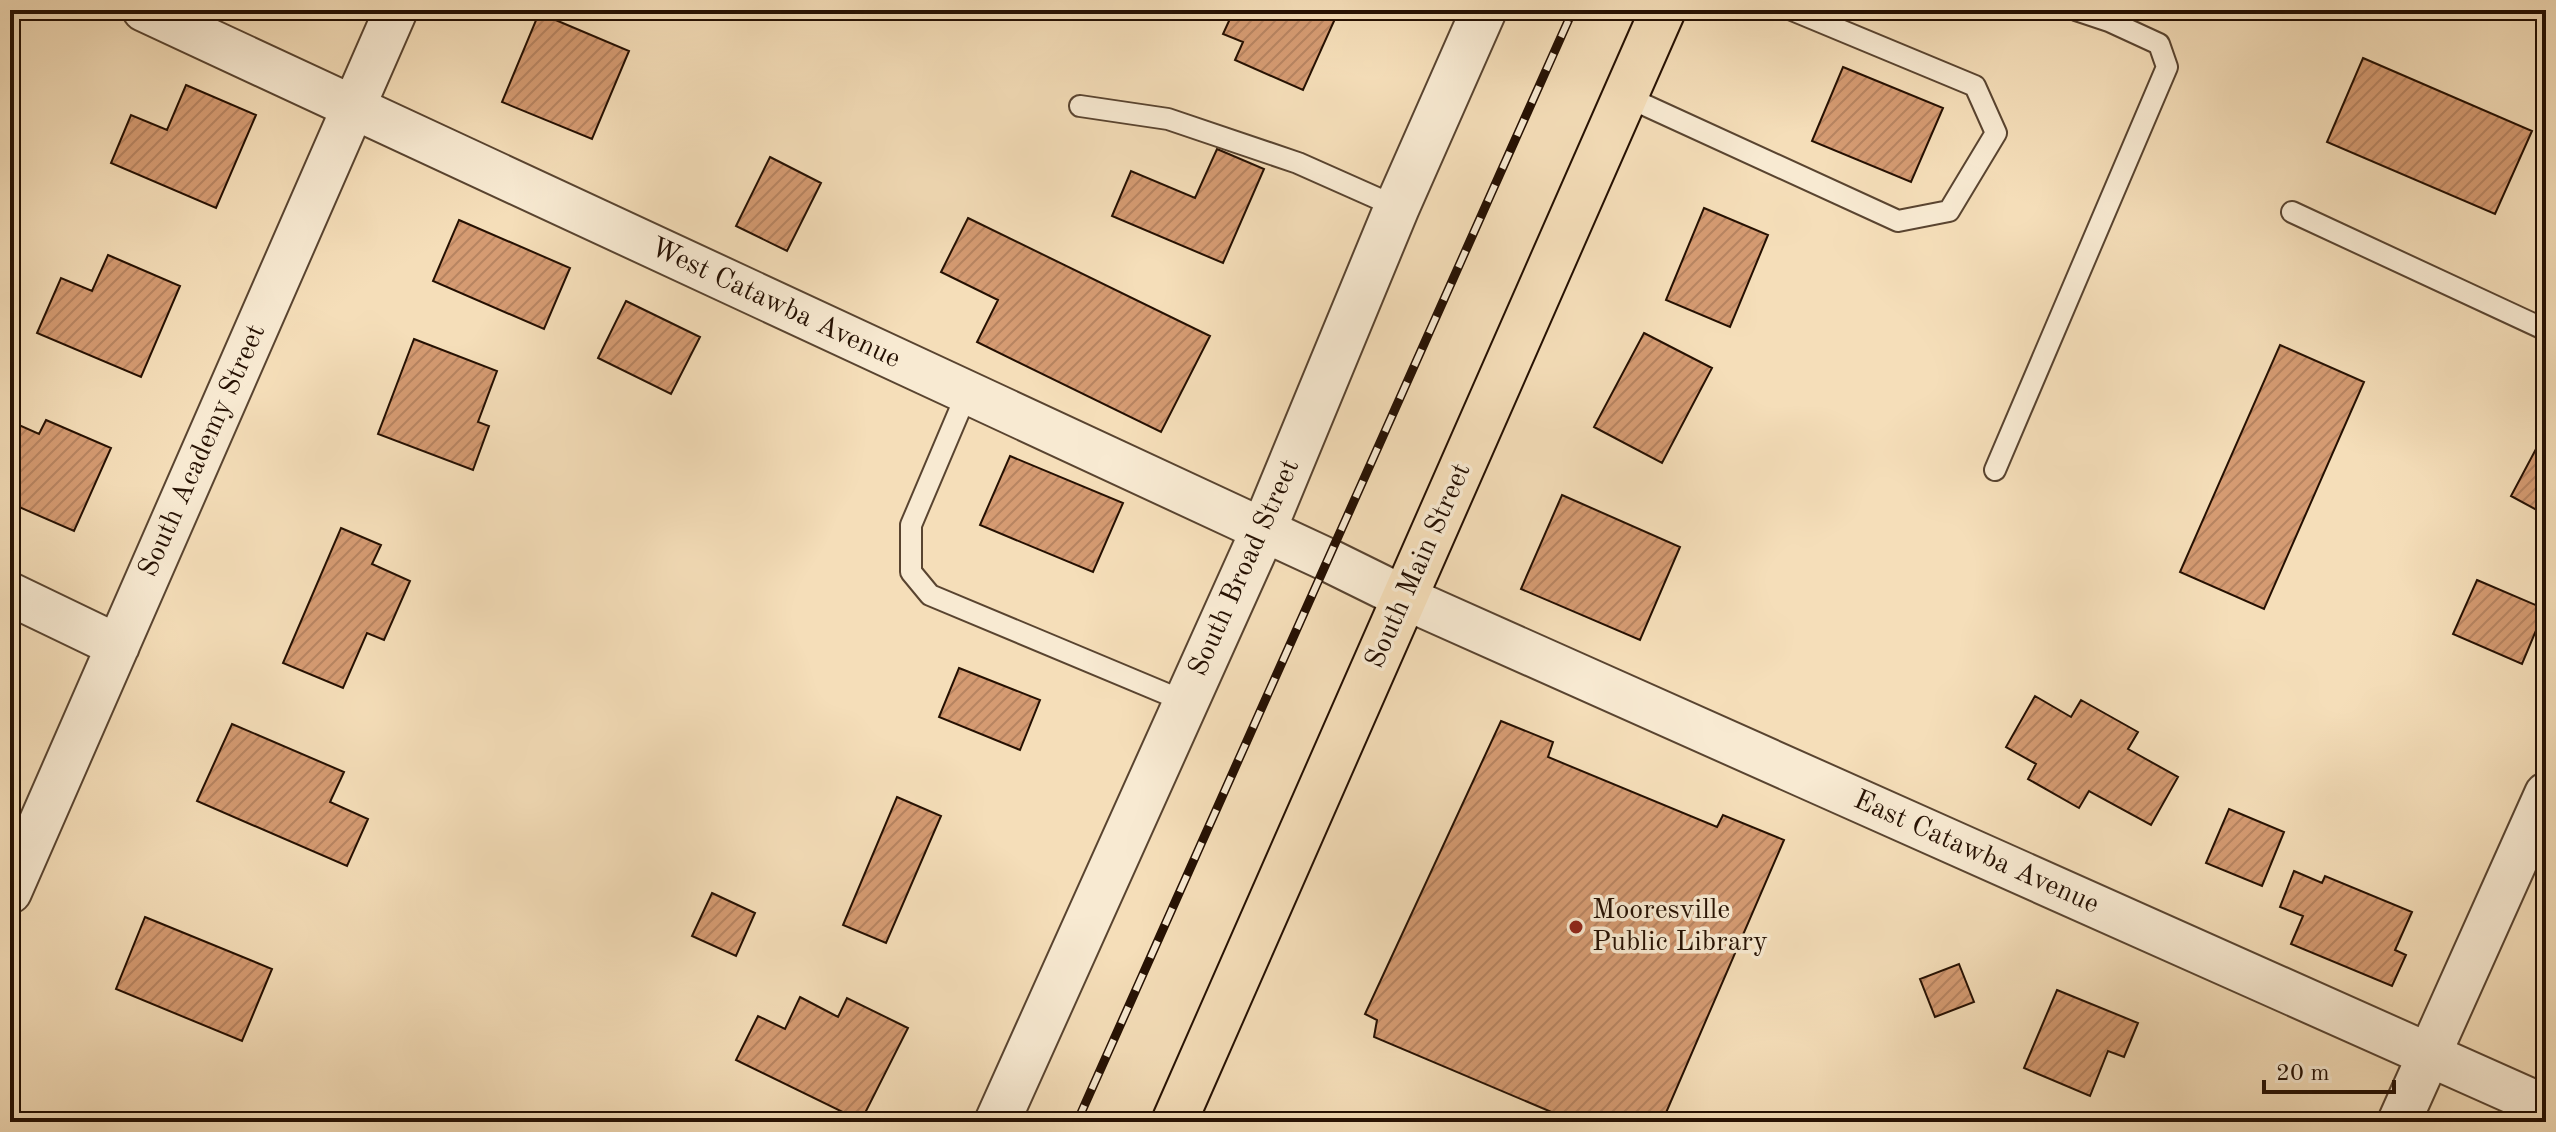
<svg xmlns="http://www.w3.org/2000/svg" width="2556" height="1132" font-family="'Old Standard TT',serif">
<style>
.building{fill:url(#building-hatch);stroke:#251002;stroke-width:2}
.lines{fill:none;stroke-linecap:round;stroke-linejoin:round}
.service-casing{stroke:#594430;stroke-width:24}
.minor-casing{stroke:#594430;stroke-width:46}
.tertiary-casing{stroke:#594430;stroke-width:48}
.primary-casing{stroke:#251002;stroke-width:48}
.service{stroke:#f8ead2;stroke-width:20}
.minor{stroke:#f8ead2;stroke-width:42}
.tertiary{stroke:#f8ead2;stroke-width:44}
.primary{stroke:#f5deb9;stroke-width:44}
.rail-casing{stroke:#251002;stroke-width:9}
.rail{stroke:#f8ead2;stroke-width:6;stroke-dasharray:18;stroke-linecap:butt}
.poi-dot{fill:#8f2418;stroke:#f8ead2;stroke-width:3}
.labels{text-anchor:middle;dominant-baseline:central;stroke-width:7;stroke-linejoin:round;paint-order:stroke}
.street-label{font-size:28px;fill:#251002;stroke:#f8ead2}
.poi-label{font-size:28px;fill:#251002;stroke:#f8ead2;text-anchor:start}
</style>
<defs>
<pattern id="building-hatch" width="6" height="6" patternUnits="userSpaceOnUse" patternTransform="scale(2)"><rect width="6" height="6" fill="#d59b72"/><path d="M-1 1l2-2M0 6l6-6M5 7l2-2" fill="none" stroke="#b78461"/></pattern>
</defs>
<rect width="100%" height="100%" fill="#f5deb9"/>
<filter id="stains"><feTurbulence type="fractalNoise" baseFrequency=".0025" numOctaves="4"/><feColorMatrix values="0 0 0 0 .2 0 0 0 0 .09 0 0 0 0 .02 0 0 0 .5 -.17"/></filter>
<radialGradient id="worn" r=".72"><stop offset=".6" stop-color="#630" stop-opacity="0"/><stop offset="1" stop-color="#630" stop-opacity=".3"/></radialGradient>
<path class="building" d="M1234,10H1339L1303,90L1235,60L1243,42L1223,34Z
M539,13L629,51L592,139L502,102Z
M2363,58L2532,131L2495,214L2327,142Z
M1843,67L1943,108L1911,182L1812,141Z
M186,85L256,115L216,208L111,163L131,115L167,130Z
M1217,149L1264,169L1223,263L1112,216L1131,171L1195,198Z
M770,157L821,183L787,251L736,226Z
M1704,208L1768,235L1730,327L1666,300Z
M968,218L1210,336L1161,432L977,342L998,300L941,272Z
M459,220L570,268L544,329L433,281Z
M108,255L180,286L141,377L37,333L61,278L92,291Z
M626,301L700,337L671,394L598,358Z
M1644,333L1712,368L1662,463L1594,427Z
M414,339L497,371L478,422L489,426L473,470L378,434Z
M2280,345L2364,382L2264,609L2180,572Z
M46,420L111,448L74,531L10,503V421L39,434Z
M2546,430V515L2511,496Z
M1010,456L1123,503L1093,572L980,525Z
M1562,495L1680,547L1640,640L1521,589Z
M341,528L381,545L372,564L410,581L384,640L367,633L343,688L283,663Z
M2477,580L2545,609L2522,664L2453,634Z
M959,668L1040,700L1020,750L939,717Z
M2035,696L2071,717L2081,700L2138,732L2128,749L2178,777L2151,825L2089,791L2079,808L2028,779L2036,764L2006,747Z
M1501,721L1553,742L1548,757L1717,827L1723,815L1784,840L1662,1122H1575L1374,1037L1377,1020L1365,1014Z
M232,724L344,772L330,802L368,819L347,866L197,801Z
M897,797L941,816L886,943L843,925Z
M2229,809L2284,832L2262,886L2206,863Z
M2294,871L2322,883L2325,876L2412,912L2395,950L2406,955L2392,986L2291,944L2303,916L2280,907Z
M712,893L755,913L736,956L692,936Z
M145,917L272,969L242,1041L116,989Z
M1959,964L1974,1002L1935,1017L1920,979Z
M2057,990L2138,1023L2124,1057L2108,1051L2090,1096L2024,1068Z
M800,997L838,1017L847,998L908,1028L861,1121L736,1060L758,1016L785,1029Z"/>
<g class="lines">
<defs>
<path id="service" d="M1625,96L1898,221L1949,211L1996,133L1975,86L1792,10
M1080,106L1168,119L1298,163L1397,207
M2292,212L2546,330
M967,393L911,525V572L930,595L1186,702
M1995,470L2167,67L2159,44L2109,21L2076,10"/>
<path id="minor" d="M144,10L1328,560L1405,598L2546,1107
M10,594L118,646
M10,892L396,10
M2399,1122L2546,794"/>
<path id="tertiary" d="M997,1122L1263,531L1397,207L1484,10"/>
<path id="primary" d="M1174,1122L1663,10"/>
</defs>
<use href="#service" class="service-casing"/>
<use href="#minor" class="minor-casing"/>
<use href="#tertiary" class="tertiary-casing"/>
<use href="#primary" class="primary-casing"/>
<use href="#service" class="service"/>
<use href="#minor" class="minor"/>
<use href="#tertiary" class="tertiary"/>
<use href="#primary" class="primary"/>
<defs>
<path id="rail" d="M1077,1122L1573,10"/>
</defs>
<use href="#rail" class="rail-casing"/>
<use href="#rail" class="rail"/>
</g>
<circle class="poi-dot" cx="1576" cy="927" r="8"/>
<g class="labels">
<g class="street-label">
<text transform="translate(775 304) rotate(25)">West Catawba Avenue</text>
<text transform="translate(203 451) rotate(-66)">South Academy Street</text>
<text transform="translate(1419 566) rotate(-66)">South Main Street</text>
<text transform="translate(1245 568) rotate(-66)">South Broad Street</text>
<text transform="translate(1976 853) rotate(24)">East Catawba Avenue</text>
</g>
<g class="poi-label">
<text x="1592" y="911">Mooresville<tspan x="1592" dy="32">Public Library</tspan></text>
</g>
</g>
<rect width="2556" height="1132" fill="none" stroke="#f5deb9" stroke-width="40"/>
<rect x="12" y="12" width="2532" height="1108" fill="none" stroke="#251002" stroke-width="4"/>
<rect x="20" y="20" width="2516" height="1092" fill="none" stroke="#251002" stroke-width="2"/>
<path d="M2264 1080v12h130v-12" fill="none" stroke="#251002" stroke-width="4"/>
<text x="2276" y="1080" font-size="24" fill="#251002" stroke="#f8ead2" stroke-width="6" paint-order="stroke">20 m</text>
<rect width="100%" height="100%" filter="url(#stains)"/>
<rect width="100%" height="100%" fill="url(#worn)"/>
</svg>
